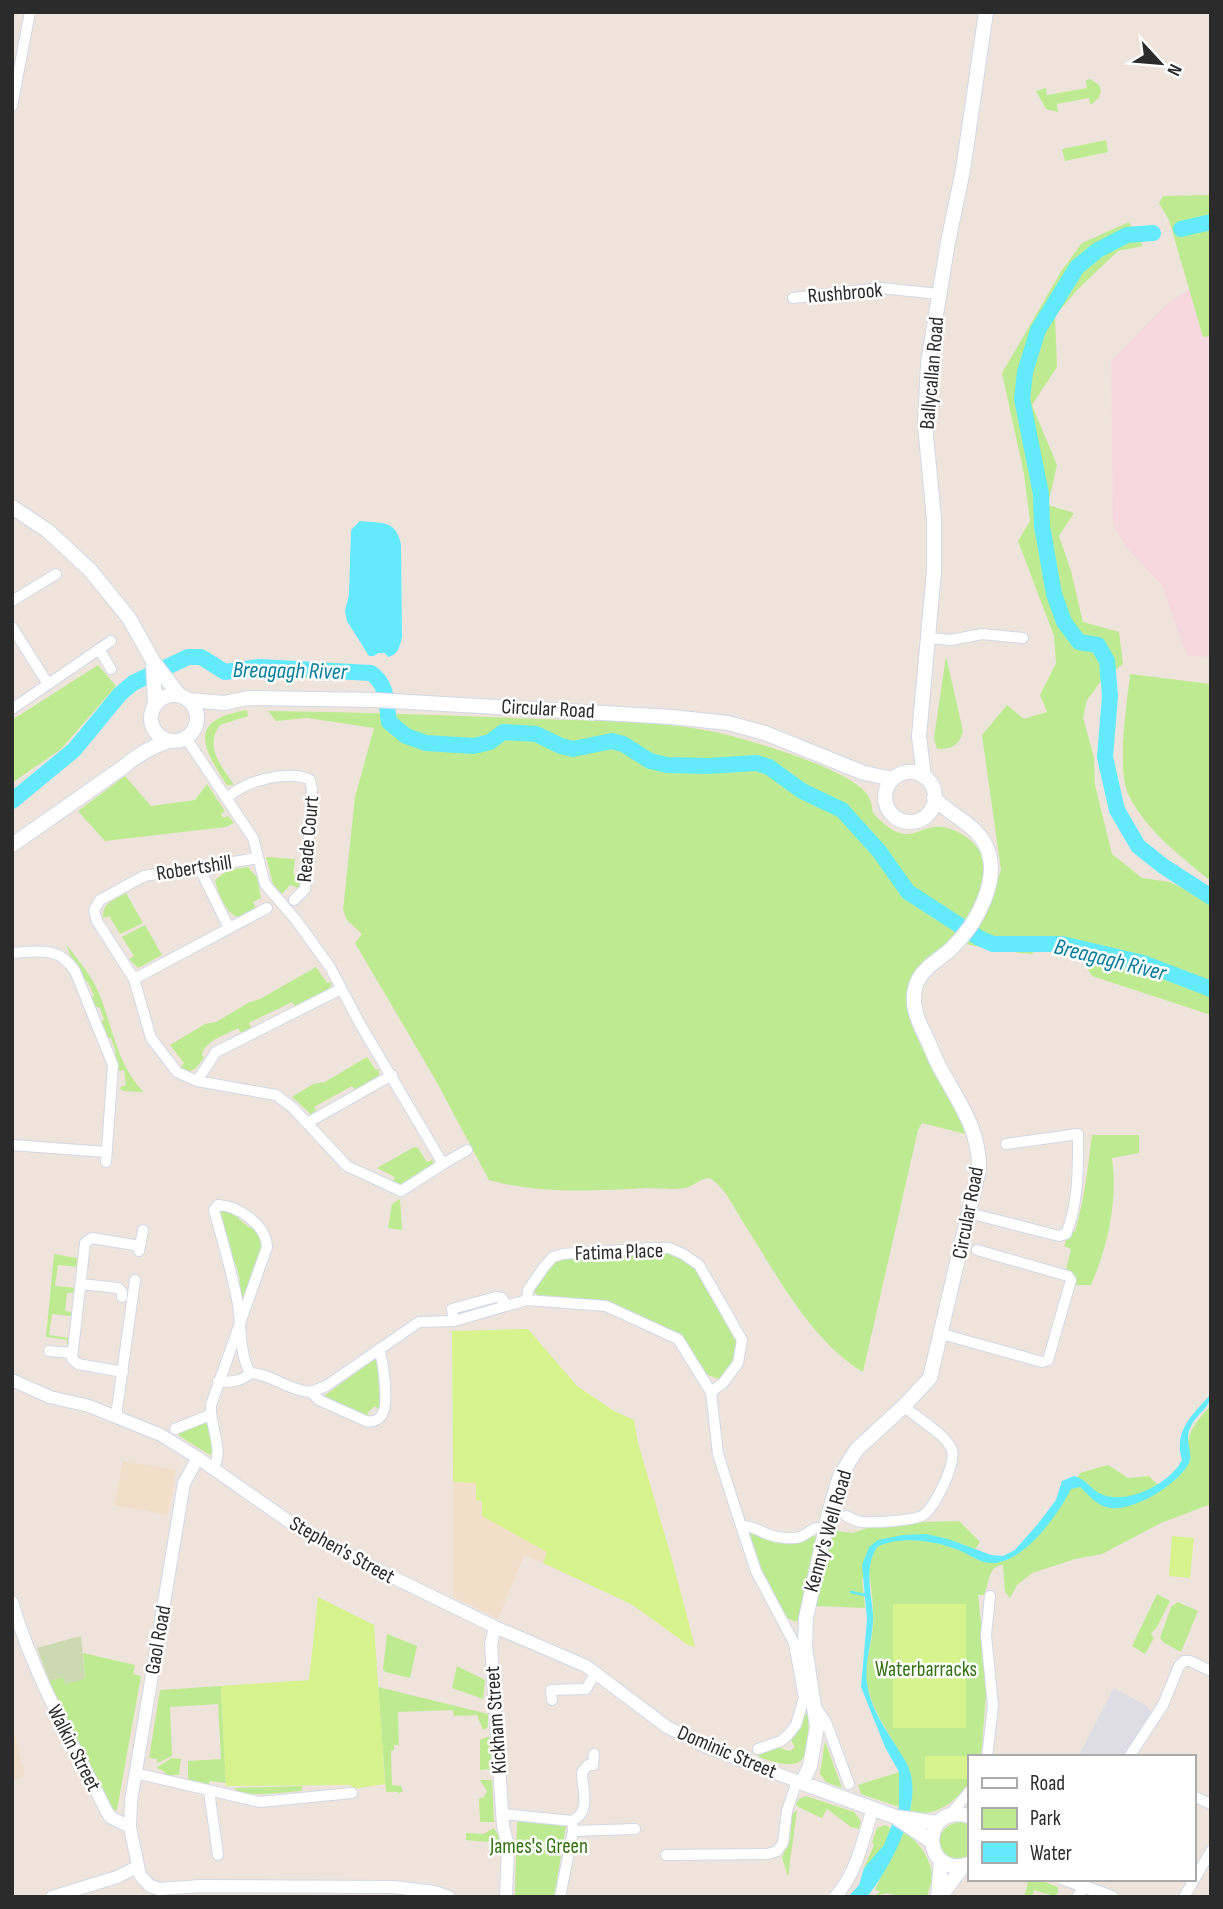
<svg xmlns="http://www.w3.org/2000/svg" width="1223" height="1909" font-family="'Sofia Sans Condensed',sans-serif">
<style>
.industrial{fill:#dedde6}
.education{fill:#f2dfc9}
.medical{fill:#f6d8de}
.green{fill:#beeb92}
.cemetery{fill:#cbdab1}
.pitch{fill:#d7f38d}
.water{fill:#63eafc}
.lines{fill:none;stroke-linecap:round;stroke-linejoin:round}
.stream{stroke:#63eafc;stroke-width:2.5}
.river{stroke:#63eafc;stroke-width:16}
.minor-casing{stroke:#d1d8e6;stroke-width:12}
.tertiary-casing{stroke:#d1d8e6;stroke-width:14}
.secondary-casing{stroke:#d1d8e6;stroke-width:16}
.minor{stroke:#fff;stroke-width:10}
.tertiary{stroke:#fff;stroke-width:12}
.secondary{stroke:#fff;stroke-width:14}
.labels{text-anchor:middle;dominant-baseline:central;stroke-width:5;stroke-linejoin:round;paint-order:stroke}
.street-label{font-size:21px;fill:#2b2b2b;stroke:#fff}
.park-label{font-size:21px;fill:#347112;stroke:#fff}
.water-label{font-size:23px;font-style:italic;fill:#027d9b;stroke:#fff}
</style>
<rect width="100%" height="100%" fill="#efe4dc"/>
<path class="industrial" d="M1114,1688L1147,1706L1151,1712L1124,1757H1078Z"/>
<path class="education" d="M123,1461L176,1470L168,1515L114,1505Z
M453,1482L477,1483L476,1500H482V1516L548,1552L543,1563L524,1555L498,1619L453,1597Z
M12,1723L25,1776L12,1780Z"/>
<path class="medical" d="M1189,290L1203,337L1211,336V657L1187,656L1162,585L1127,548L1113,525L1111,361L1169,302Z"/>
<path class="green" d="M1090,79L1099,85L1101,91L1099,98L1090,105L1089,98L1057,104L1058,112L1046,109L1036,91L1046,88L1047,95L1087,88L1086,80Z
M1106,140L1108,152L1065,161L1062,149Z
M1211,195V336L1203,337L1169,220L1159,203L1163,196Z
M1129,222L1143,246L1118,251L1078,289L1055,316L1057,367L1032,405L1057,465L1048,505L1074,513L1059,536L1071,571L1083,622L1119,632L1123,664L1102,680L1087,700L1083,717L1094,758L1095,785L1112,854L1142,878L1170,882L1201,897L1211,904V1015L1092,976L1080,957L1062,939L1039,944L1032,954L992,950L963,943L989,903L1001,870L982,735L1007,705L1024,719L1047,712L1040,695L1056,663L1054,636L1018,541L1030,521L1024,474L1002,373L1062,270L1082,243Z
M946,656L963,731C959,746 952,749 937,749L934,738Z
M98,665L116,686L61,749L12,783V720Z
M1130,674L1211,684V881C1181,857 1147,831 1129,796C1116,769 1127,705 1130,674Z
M247,710L248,716L220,725C204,746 221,766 234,785H227C201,746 188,720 247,710Z
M268,711C358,712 449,715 539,719C597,721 657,720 715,732C747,739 847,768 866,793C871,799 872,806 873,813C882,822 894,835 909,834C917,833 925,828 934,827C950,825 971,837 979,850C997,878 975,915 956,937C946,949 928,953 919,966C911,978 908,998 909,1013C912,1039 957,1110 973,1136L922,1123L918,1130L863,1372C811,1341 776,1274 745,1225C734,1209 726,1187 709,1178C699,1179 694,1186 685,1188C672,1190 659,1188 646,1188C596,1191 538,1194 489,1180L435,1079L355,943L362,934L347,920L343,910L355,797L374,728L307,718L276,721Z
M125,776L151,806L195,800L207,784L225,811L221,814L223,818L228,816L234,823L226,827L105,841L78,811Z
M266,857L295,859L293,874L303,876L302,886L298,888L290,885L282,894L273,884Z
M248,867L257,877L261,898L253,902L256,908C252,910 245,916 240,917C227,918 217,890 215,880L228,870Z
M126,893L143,923L120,934L109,916L103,918C102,903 114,900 126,893Z
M145,925L162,955L138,968L129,959L134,956L122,937Z
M67,945C76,958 88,971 95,985C113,1021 114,1062 144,1092L123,1091L119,1088L126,1085L124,1070L118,1071L114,1054L116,1053L111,1038H108L101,1021L104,1020L100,1008L95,1006L91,998L94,996L88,982L84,981C79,968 68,956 67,945Z
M316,967L327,983L332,982L329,991L296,1008L292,1002L249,1023L252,1029L242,1034L238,1028C226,1035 205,1040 202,1055L204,1058L195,1069L188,1072L180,1068L184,1063L170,1045L205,1024L216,1022L248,1003L260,999Z
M367,1057L376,1070L379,1069C381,1081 366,1086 356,1091L352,1086L314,1107L317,1112L312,1115L292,1097L313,1084L325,1082Z
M1092,1135H1139V1153L1112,1158C1118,1200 1108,1246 1091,1285H1074L1066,1270L1071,1249L1064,1246L1070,1231L1075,1232C1084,1200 1088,1168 1092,1135Z
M414,1147L418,1148L427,1162L432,1160L434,1163L430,1165L431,1168L399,1185L392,1183L395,1177L377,1168Z
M400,1199L402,1230L388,1228L392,1204Z
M224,1210L238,1214L239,1219L250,1228L256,1227L263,1245L244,1304L237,1283L240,1280L236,1265L231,1262L219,1211Z
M656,1251L674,1254L700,1272L699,1276L732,1333L736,1335C739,1350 735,1373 718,1379L706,1374L684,1337L608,1301L541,1297L535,1293L532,1286L553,1262L567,1257L653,1255Z
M54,1254L82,1259L81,1267L58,1265L55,1286L76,1288L75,1293H67L65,1311L73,1312L72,1316L52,1314L49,1335L70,1338L67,1347V1340L46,1337Z
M376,1358L381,1369L378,1371L380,1411L375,1406L367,1413L372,1418L333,1400H326L324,1396Z
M1211,1405V1504L1161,1523L1102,1554L1075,1559L1032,1573L1017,1585L1010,1598L1005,1592L1003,1565C987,1566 990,1583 984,1595H978L987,1682L981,1757H969V1784C955,1802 934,1819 910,1811C922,1764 875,1728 867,1685C863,1666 872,1644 873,1626C874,1606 871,1585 868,1566L862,1580L865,1608L815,1606L832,1533L836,1531L853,1533L875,1525L891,1523L959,1521L980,1542L971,1556L989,1563L1025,1548L1045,1527L1080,1473L1108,1465L1128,1478L1149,1476L1160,1487L1186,1467C1187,1433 1189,1430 1211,1405Z
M204,1421L209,1425L213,1451L210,1455L179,1436V1433Z
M749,1530L770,1541L810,1534L817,1537L800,1616L796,1622L785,1617L759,1571L746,1531Z
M1157,1594L1170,1601L1157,1627L1151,1634L1154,1638L1145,1654L1132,1646Z
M1178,1602L1198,1611L1181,1652L1163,1642L1160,1638L1171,1607Z
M387,1634L417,1646L410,1678L385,1672L383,1669Z
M83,1653L135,1665L133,1674L141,1676L117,1810L112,1811L105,1799L49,1681L63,1677L85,1679Z
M457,1666L485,1680L483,1699L452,1688Z
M221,1686L226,1783L210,1781L208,1787L188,1780V1761L221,1759L218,1704L170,1707L172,1756L157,1763V1759L149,1758L160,1690Z
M378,1687L488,1714V1727L483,1730L477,1715L454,1716L453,1710L398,1712L399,1745H394V1750L391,1751L392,1785L401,1786L403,1791L398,1794V1792H386Z
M802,1712L808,1715C812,1761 804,1774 759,1757L757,1753L777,1747L790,1751L795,1747L791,1740Z
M489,1736L492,1769L480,1770V1740Z
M825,1741L842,1788L826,1782L820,1774Z
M172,1758L181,1759L179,1775H167L162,1770L156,1768Z
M899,1772V1807L861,1794L858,1785Z
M480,1780H492L494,1822H480L479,1799L484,1797L487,1791Z
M303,1786L301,1791C284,1792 245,1799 234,1788Z
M806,1796L854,1812L861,1821L859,1829L851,1827L827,1809L822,1818L798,1807L796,1804L799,1799Z
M797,1810L788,1877L782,1857L790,1839L792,1814Z
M520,1821L565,1823L566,1826L554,1897H517L515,1895L517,1822Z
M960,1822L969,1824V1859C933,1864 930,1826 960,1822Z
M885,1825L892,1829L882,1862L864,1868L874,1845L872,1842L877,1828Z
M494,1828L502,1843L466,1840V1833L483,1834Z
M903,1833C917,1838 931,1859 932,1874C932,1881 929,1890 927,1897H901L887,1893L873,1897L880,1892L875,1889Z
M1017,1879H1037L1058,1887V1893L1054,1896L1034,1890L1032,1897H1024L1028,1883Z"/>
<path class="cemetery" d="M81,1636L85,1679L65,1684L63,1677L49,1681L37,1648Z"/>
<path class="pitch" d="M528,1329L577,1386L614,1411L634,1420L638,1443L673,1563L695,1647L688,1645L631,1604L543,1563L547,1552L482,1516V1501L476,1500V1483L453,1482L452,1331Z
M1172,1536L1194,1538L1190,1578L1169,1576Z
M318,1597L374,1625L385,1784L352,1789L351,1785L226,1786L221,1686L309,1680Z
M893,1604H966V1728H893Z
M925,1756H967V1779H925Z"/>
<path class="water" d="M360,521C383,524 395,519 401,544L402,637C400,646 398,655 388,657L385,653H378L374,656H369L347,621L345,611L349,595L351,530Z
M1211,1394C1211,1407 1196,1415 1191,1426C1183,1441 1194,1452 1189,1463C1179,1484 1129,1515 1106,1507C1094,1503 1089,1495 1080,1487L1071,1489C1058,1515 1023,1564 991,1563C981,1563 970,1555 961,1551C936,1541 901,1535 877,1547C864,1567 871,1592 873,1614C874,1637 864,1661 867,1683C870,1712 894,1740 907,1764C926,1802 891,1867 867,1897H848L859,1885L864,1868L884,1845L899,1807V1772L885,1747L861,1687L867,1619L862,1565L869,1547L878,1540L903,1535L926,1534L948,1539L991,1555L1003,1556L1015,1550L1037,1525L1056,1500L1062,1481L1074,1476C1088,1480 1090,1489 1101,1494C1126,1506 1171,1483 1182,1460C1173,1431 1193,1414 1211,1394Z"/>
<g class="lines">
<path class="stream" d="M851,1592L865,1595"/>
<path class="river" d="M1181,229L1211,222
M1153,233L1127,235L1098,250L1077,267L1038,330L1025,372L1022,399L1041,494L1042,526L1054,594L1064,622L1079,642L1098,645L1107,661L1110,696L1105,757L1117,810L1138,846L1163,866L1211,897
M12,801L74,750L120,694L133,683L188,657H201L225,672L259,667L371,673C388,685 386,702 389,722L406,736L426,743L474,746L490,742L503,732L536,734L561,746L573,749L612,741L623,744L650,761L667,765L708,766L756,763L769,767L802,791L842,810L879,851L908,892L979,938L993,944H1062L1143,963L1211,989"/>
<defs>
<path id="minor" d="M12,106L30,12
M793,298L881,288L939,294
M12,601L56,574
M12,627L48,684
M928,638L951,640L982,634L1023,638
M99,649L111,669
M12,709L111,641
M186,738L253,838L265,884L296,920L330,967L360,1024L443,1164L401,1191L347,1166L293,1108L276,1095L197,1081L177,1072L151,1038L134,979L97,921L94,910L100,900L144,876L258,858
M226,798C232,794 238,789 245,786C261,778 295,771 310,780L312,789L305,889L294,900
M199,867L229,928
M12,953C39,951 59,946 75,971L113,1065L106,1162
M134,979L267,908
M197,1081L216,1052L341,989
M307,1123L392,1075
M12,1145L106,1152
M443,1164L467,1150
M969,1213L1059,1236L1066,1234C1079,1202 1078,1168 1078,1134L1006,1144
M139,1251L143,1230
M81,1284L118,1288L122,1292V1297
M454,1321L452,1309L496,1297L502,1298L506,1306
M942,1334L1042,1362L1048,1360L1071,1280L1068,1276L977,1250
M49,1351L72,1353
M123,1372L78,1364L72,1359L85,1243L92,1238L140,1246
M250,1373C272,1374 289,1391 311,1392L319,1400L366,1421C371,1422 377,1421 381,1416C390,1407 383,1361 379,1349
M218,1381C229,1383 243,1381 250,1373
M311,1392L326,1386L419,1322L454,1321L527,1300L528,1290L544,1267L553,1257L563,1254L653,1248H669L683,1254L699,1265L742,1340L738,1363L723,1383L711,1392L678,1339L606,1306L527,1300
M711,1392L718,1454L741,1526C755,1525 765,1536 778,1537C784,1538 795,1539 800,1537C811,1533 812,1525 825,1529
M116,1416L135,1280
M175,1429L210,1415
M213,1469C225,1449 209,1426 211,1405L267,1247C266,1225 239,1206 218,1205L214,1210C222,1239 231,1269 237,1299C242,1324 238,1350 250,1373
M846,1516C851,1518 855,1521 861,1522C873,1523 917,1521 925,1514C936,1504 956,1464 952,1450C946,1434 916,1418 904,1406
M741,1526L756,1571L794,1643L804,1698L796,1725L788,1735L781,1741L758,1749
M552,1700L551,1690L586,1689L596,1672
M815,1706L826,1722L849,1784
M987,1757L993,1706L986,1635L990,1596
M1129,1757L1163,1705L1179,1666L1184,1661H1190L1211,1671
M135,1773L260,1802L352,1793
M209,1791L218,1855
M1193,1796L1211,1804
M502,1814L572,1821L573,1831L560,1897
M951,1814L969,1792
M572,1821C592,1811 582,1790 582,1772L588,1765H593L594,1754
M573,1831L635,1829
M666,1855L768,1854L777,1851L783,1843L787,1811L797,1781
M1077,1897L1085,1887
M1184,1897L1211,1851"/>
<path id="tertiary" d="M12,1380L50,1397L89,1406L161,1435L198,1458L291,1523L370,1566L495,1627L586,1666L667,1727L709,1748L802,1783
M198,1458L184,1483L131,1801L130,1827L140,1875L150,1886L159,1889L201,1886L394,1887L434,1892L449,1897
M12,1602C34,1676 72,1742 106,1810L110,1817L130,1827
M495,1627L491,1644L503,1826L508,1846L506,1897
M1064,1879L1112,1897
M52,1897L117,1877L137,1867
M835,1897C858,1872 862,1840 873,1809"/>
<path id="secondary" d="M12,507L48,531L90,570L129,618L153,661L179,695
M153,662L155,705
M151 718a23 23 0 1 1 46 0a23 23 0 1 1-46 0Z
M189,700L224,703L248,698L375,700L672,717L728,723L765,733L864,773L893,779
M885 797a25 25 0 1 1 50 0a25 25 0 1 1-50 0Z
M924,777L919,736L934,571V519L925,425L928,363L948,242L963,170L986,12
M934,798C950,815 974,823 985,844C1003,878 976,925 951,949C932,965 912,973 914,1003C915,1014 919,1023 924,1033C929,1042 932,1052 937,1062C955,1098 980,1127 979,1169L930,1378L904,1406L857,1449L840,1476L829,1513L806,1618L805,1647L817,1727L810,1766L802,1783L896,1817L938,1823
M12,845L122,768C137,755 150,747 169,741
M969,1816C918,1802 922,1880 969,1864
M898,1819L931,1841
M938,1897L941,1860
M940,1897L963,1866"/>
</defs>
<use href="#minor" class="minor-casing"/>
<use href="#tertiary" class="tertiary-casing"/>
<use href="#secondary" class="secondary-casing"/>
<use href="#minor" class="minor"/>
<use href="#tertiary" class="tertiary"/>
<use href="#secondary" class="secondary"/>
</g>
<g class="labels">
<g class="street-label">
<text transform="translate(845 293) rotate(-5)">Rushbrook</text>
<text transform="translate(932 373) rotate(-85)">Ballycallan Road</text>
<text transform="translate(548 709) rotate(3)">Circular Road</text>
<text transform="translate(308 839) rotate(-85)">Reade Court</text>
<text transform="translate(194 868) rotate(-9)">Robertshill</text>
<text transform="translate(968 1213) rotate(-79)">Circular Road</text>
<text transform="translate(619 1252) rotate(-2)">Fatima Place</text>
<text transform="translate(828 1531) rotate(-74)">Kenny's Well Road</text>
<text transform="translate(342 1550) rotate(29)">Stephen's Street</text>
<text transform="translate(158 1640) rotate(-80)">Gaol Road</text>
<text transform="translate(496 1720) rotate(-94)">Kickham Street</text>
<text transform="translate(74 1748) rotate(63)">Walkin Street</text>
<text transform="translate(727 1752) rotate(23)">Dominic Street</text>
</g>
<g class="park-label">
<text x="926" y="1669">Waterbarracks</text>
<text x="539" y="1846">James's Green</text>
</g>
<g class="water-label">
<text transform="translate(290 671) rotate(1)">Breagagh River</text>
<text transform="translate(1110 960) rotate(14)">Breagagh River</text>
</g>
</g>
<rect width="1223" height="1909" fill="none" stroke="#2b2b2b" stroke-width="28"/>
<rect x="968" y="1755" width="228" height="126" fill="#ffffff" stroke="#aaaaaa" stroke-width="2"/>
<rect x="982" y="1778" width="35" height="10" fill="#ffffff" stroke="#aaaaaa" stroke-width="2"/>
<text x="1030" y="1790" font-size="21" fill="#2b2b2b">Road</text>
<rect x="982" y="1808" width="35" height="21" fill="#beeb92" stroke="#aaaaaa" stroke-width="2"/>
<text x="1030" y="1825" font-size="21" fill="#2b2b2b">Park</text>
<rect x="982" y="1842" width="35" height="21" fill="#63eafc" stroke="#aaaaaa" stroke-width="2"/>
<text x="1030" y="1860" font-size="21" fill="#2b2b2b">Water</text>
<g transform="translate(1160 63) rotate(116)" stroke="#ffffff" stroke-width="5" paint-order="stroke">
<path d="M0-5L12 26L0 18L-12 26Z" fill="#2b2b2b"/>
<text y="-10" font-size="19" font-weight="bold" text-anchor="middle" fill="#2b2b2b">N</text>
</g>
</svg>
